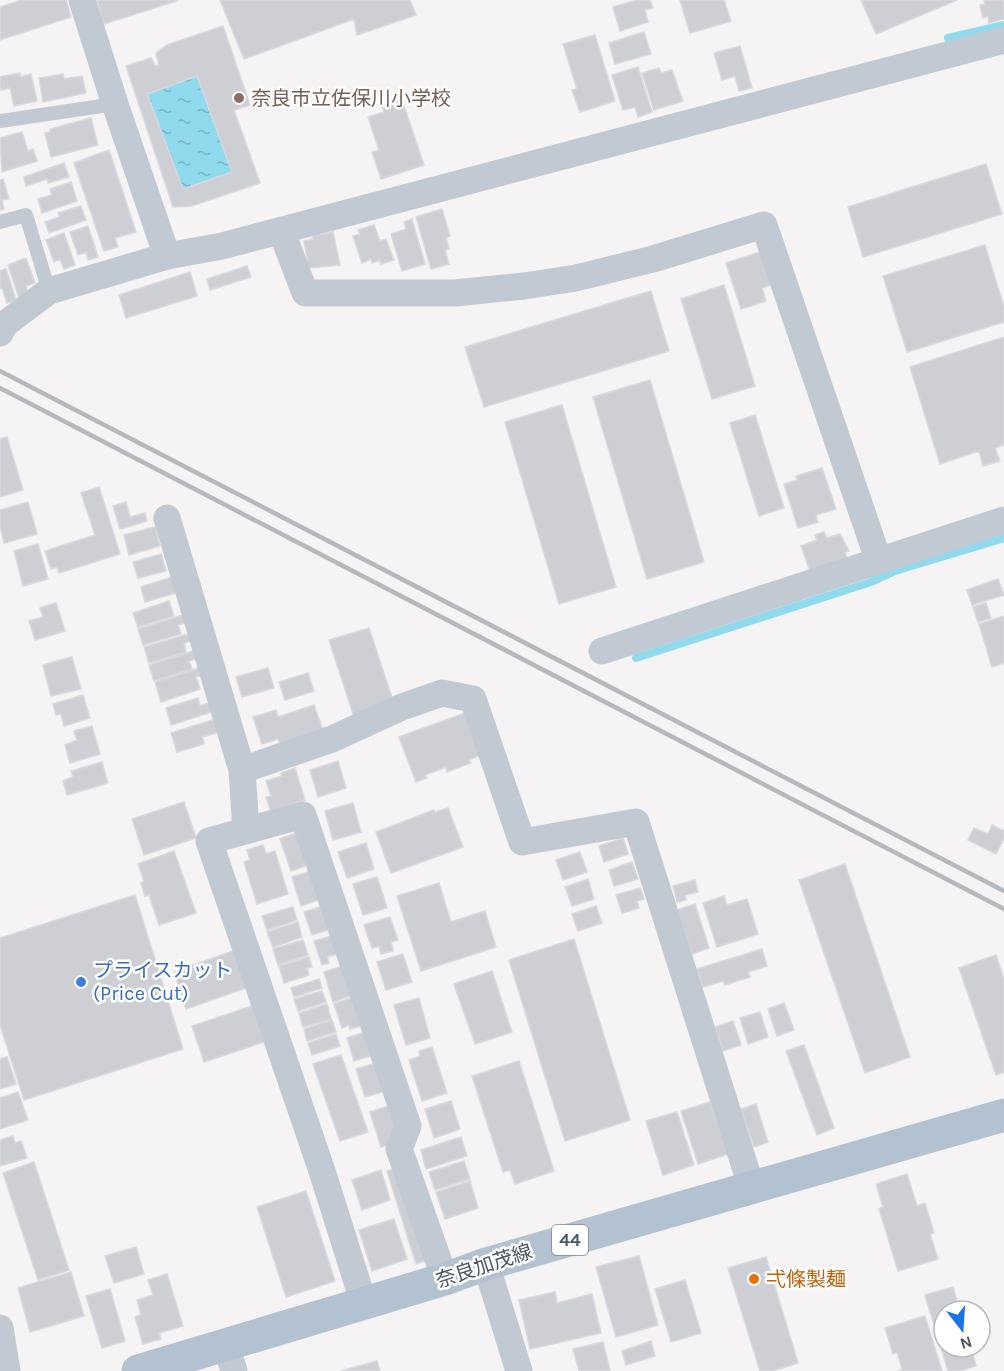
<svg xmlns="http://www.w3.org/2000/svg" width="1004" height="1371" font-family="Karla,'Noto Sans JP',sans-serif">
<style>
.water{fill:url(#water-ripples)}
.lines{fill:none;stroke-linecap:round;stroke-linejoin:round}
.stream{stroke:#90daee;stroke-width:8}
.building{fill:#cdcfd5;stroke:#d7d9de;stroke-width:1.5;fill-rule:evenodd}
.lane{stroke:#c1cad2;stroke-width:14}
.street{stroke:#c1cad2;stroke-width:27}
.primary{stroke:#b3c2d1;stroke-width:33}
.rail{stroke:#b5b8bd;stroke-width:4.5}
.education-dot{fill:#8d6e63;stroke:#fff;stroke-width:2}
.shop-dot{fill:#3f7fe0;stroke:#fff;stroke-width:2}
.food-dot{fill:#e8710a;stroke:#fff;stroke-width:2}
.labels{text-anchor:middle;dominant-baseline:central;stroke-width:5;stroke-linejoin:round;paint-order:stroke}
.shield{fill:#fff;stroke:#808990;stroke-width:1.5}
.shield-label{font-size:18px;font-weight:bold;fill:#4a5661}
.education-label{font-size:20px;fill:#785e54;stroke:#fff;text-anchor:start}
.shop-label{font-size:20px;fill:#366cbe;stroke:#fff;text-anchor:start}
.street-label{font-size:20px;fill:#4a5661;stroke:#fff}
.food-label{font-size:20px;fill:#c56008;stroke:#fff;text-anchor:start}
</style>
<defs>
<pattern id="water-ripples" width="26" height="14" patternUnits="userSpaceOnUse" patternTransform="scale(1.5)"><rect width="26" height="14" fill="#90daee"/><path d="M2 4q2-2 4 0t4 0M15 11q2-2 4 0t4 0" fill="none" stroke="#78b4c4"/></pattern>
</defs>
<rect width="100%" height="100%" fill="#f5f3f3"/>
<path class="water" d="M197,76L232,172L183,189L147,94Z"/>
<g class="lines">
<path class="stream" d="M948,38L1004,25
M636,658L871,582L895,571L1004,538"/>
</g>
<path class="building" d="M22,0H66L71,17L0,40V7Z
M97,0H176L177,1L104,24Z
M220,0H410L416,15L357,35L354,19L244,59Z
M637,0H650L653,8L645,10L648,22L620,31L613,7Z
M680,0H724L731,21L690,33Z
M861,0H957L876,34Z
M984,0H1004V19L989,23L988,16L983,18L980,5L985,4Z
M223,26L250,105L234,110L260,183L192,206L173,207L126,66L151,58L155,66L159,65L156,53L167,45ZM197,76L232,172L183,189L147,94Z
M644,32L651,54L615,64L609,43Z
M595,35L615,101L580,112L572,90L577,89L563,44Z
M740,46L752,88L739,91L735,76L722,80L714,53Z
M638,67L652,112L638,117L635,107L623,110L612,75Z
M659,68L661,73L672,70L683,101L654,110L642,73Z
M20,73V77L31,74L37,101L14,106L10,88L1,90L0,77Z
M63,74L64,79L82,76L86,93L43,102L39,78Z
M400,94L424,165L381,179L372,152L379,150L368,117L384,112L380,101Z
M91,118L98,145L51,157L45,133L50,132V129Z
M22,132L28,151L33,149L37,161L2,172L0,138Z
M109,150L136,232L115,238L118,247L104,251L74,163Z
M64,163L69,177L48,183L47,179L26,186L24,177Z
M986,164L1002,214L863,257L848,207Z
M3,179L9,199L2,200L4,209L0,210V180Z
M71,182L77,201L42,213L38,199L52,195L50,189Z
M81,206L86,220L49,233L45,222L60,217L58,213Z
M442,209L450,236L446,238L449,249L445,250L449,264L431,269L416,217Z
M412,219L425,264L402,271L391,234L406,229L404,222Z
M374,225L380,241L386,239L394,260L381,264L380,260L372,263L371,259L362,263L353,236L360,234L358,230Z
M88,226L98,257L88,260L86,252L78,255L70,232Z
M333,232L340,265L309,268L304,241L313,239V236Z
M64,233L75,265L64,269L60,259L54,262L46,240Z
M985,245L1004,307V322L907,352L883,276Z
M763,251L773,284L762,288L766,301L741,309L726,263Z
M26,258L35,283L26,286L28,294L19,298L8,265Z
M247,266L251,277L210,290L207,279Z
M6,269L16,300L7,303L2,288H0V271Z
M190,272L197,296L126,318L119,295Z
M724,285L755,386L712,399L681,299Z
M651,291L669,351L484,407L465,347Z
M1004,337V445L995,448L1000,461L983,466L979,451L940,464L910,367Z
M650,380L704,562L647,579L593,397Z
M562,405L616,587L559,604L505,422Z
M755,415L784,508L759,516L730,423Z
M7,437L23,490L0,497V439Z
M822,468L836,509L816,515L818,522L798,528L784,484L797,480L796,476Z
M99,487L120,554L59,573L57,567L51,569L45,551L95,535L81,493Z
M28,502L37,534L4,543L0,526V510Z
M126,502L130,517L145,513L147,521L120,529L113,506Z
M155,527L160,546L129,555L124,535Z
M824,532L827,538L840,534L849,551L845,552L847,558L810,571L801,546L817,540L815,535Z
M38,544L48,579L23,586L14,551Z
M161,554L166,571L138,578L133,562Z
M172,577L176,593L145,602L141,587Z
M998,579L1004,595L972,605L967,590Z
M169,601L174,616L138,627L133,613Z
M56,603L65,631L35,640L29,621L43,617L40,608Z
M986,603L991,618L978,622L973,607Z
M186,614L188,622L178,625L181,634L143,645L138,629Z
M1004,616V663L992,667L979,624Z
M369,628L395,707L355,720L329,640Z
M192,633L194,640L184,643L186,652L149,663L144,647Z
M197,650L200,658L189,661L192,669L154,681L149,665Z
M72,657L81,689L51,696L43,665Z
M202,667L205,674L196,677L200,689L161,702L155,682Z
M268,668L274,688L242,697L236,677Z
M308,673L314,691L285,700L279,682Z
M83,695L90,718L64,726L61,714L56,715L53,704Z
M198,698L200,706L212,702L215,711L171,725L166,708Z
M314,705L323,730L280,744L278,739L262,744L253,717L276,710L278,717Z
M465,713L480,755L469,760L471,763L447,772L446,767L425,775L427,778L416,782L399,737Z
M219,718L223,731L202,737L204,744L177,752L171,733Z
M92,726L100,754L70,763L65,745L77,740L74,731Z
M338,761L346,788L318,797L310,770Z
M102,762L108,783L67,795L63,781L73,777L71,771Z
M295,768L305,800L287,806L272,815L266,797L271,796L266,781L282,776L281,773Z
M184,802L196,838L144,855L132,819Z
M353,803L361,832L333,840L325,811Z
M448,808L463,847L391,873L376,832L434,810L435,812Z
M992,825L1004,831V838L996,854L968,840L974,828L988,834Z
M301,831L313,863L291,871L280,839Z
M623,838L628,854L604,862L599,846Z
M366,843L374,869L347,878L338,852Z
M263,845L266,854L275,851L288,894L257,904L244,862L250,860L247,850Z
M174,851L196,913L159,925L149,895L145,896L141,883L144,881L138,864Z
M580,852L587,872L563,880L556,860Z
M632,862L638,879L614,886L609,870Z
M845,864L910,1057L865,1073L799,880Z
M315,870L324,898L301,906L292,877Z
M377,877L387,908L363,915L353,884Z
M588,879L594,899L572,906L565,887Z
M695,880L698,892L685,895L686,900L677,902L673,886Z
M439,883L451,922L485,911L496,947L421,971L397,896Z
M640,888L644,899L637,901L639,908L622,913L616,895Z
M135,895L183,1049L24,1100L0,1025V938Z
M724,896L727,905L747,899L758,934L717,947L703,903Z
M695,904L709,948L692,954L677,910Z
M326,905L334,928L312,935L304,912Z
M596,906L602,923L578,931L572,914Z
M293,907L297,920L267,930L262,916Z
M390,917L398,940L391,942L393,951L381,954L379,946L372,948L364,925Z
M298,922L302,937L273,947L267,932Z
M338,934L344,952L327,957L329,963L322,965L314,941Z
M574,939L630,1120L565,1141L509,960Z
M303,940L308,955L278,965L273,949Z
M762,949L767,966L748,972L750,977L725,985L723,981L703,987L697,969Z
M233,951L246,988L186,1009L174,972Z
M403,954L412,982L386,990L377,962Z
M996,955L1004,979V1072L996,1075L959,968Z
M309,957L312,967L307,968L309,975L284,983L279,966Z
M349,964L358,993L333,1002L324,972Z
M492,971L512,1032L475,1044L454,984Z
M319,979L322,988L294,997L291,988Z
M322,991L326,1002L298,1011L294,999Z
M358,995L362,1026L350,1029L349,1025L342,1028L334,1004Z
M419,998L430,1038L406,1045L394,1005Z
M784,1003L794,1030L777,1036L768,1009Z
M327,1004L331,1019L303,1027L299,1013Z
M252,1006L264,1042L204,1062L192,1026Z
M760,1012L768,1037L748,1044L740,1018Z
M332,1020L336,1032L307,1041L304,1029Z
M733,1021L741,1045L723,1051L715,1027Z
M368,1031L376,1054L354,1061L347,1038Z
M336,1034L340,1046L312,1055L308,1043Z
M804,1045L834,1128L817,1135L786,1051Z
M432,1047L447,1093L422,1101L409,1060L420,1056L419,1051Z
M341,1055L368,1132L340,1141L313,1064Z
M7,1057L16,1084L0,1089V1059Z
M519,1061L554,1171L515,1184L510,1170L503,1172L472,1076Z
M380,1062L389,1090L365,1097L356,1069Z
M18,1092L28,1120L0,1129V1098Z
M451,1101L460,1129L434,1138L425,1109Z
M710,1102L728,1154L698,1164L681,1111Z
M395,1104L401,1135L394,1143L381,1147L370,1112Z
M756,1104L768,1142L754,1147L741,1109Z
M677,1112L694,1165L663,1175L646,1121Z
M13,1136L15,1143L21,1141L27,1158L0,1166V1140Z
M461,1137L467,1156L426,1169L421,1150Z
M464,1161L470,1179L435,1190L429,1172Z
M34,1162L69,1270L38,1280L3,1173Z
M400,1167L429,1259L416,1264L387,1171Z
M381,1170L390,1200L362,1210L352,1180Z
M907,1174L917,1206L925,1203L934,1233L930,1234L938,1259L898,1271L879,1209L883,1207L876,1184Z
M470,1181L478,1208L445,1219L436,1192Z
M306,1191L335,1281L286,1297L257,1207Z
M394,1219L407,1259L372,1271L359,1230Z
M136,1247L144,1274L114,1283L105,1256Z
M639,1256L658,1325L616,1337L596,1267Z
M766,1257L798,1363L773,1371H760L728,1268Z
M71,1272L84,1316L30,1332L18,1288Z
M167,1274L183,1326L159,1333L161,1339L143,1344L135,1317L141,1315L137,1300L153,1295L148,1280Z
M685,1280L701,1333L671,1342L655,1289Z
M953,1287L960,1311H944V1347H971L976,1366L960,1371H948L925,1295Z
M110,1289L125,1341L102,1348L86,1296Z
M555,1292L557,1303L592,1294L601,1333L530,1349L519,1300Z
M925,1316L942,1371H898L902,1369L897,1352L893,1354L885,1328Z
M651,1341L655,1356L626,1365L622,1351Z
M603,1342L610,1371H579L573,1349Z
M377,1361L380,1371H341Z"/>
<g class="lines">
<path class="lane" d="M0,121L115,104
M0,222L26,215L49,291"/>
<path class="street" d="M82,0L115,104L167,256
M281,230L305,293H455L524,286L576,278L653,259L764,225L878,559
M0,333L5,324L49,291L167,256L222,246L1004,40
M167,518L242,770L246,831
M602,651L1004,520
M242,770L332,739L402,707L442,693L473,699L522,842L636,822L752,1189
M486,1264L519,1371
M364,1304L322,1171L209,841L303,815L408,1126L399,1149L445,1279
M0,1328L7,1371
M226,1345L234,1371"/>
<path class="primary" d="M138,1371L445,1279L486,1264L1004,1115"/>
<path class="rail" d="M0,371L1004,891
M0,388L1004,909"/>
</g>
<circle class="education-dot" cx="239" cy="98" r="6"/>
<circle class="shop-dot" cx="81" cy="982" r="6"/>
<circle class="food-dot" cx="754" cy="1279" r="6"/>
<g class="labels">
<rect class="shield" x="552" y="1225" width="36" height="30" rx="4.5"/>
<g class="shield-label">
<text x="570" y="1240">44</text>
</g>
<g class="education-label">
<text x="251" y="98">奈良市立佐保川小学校</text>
</g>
<g class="shop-label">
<text x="93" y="970">プライスカット<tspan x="93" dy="23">(Price Cut)</tspan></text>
</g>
<g class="street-label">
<text transform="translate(484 1266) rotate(-18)">奈良加茂線</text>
</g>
<g class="food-label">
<text x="766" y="1279">弌條製麺</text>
</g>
</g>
<g transform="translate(962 1329) rotate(163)"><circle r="28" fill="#ffffff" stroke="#b7bbc0" stroke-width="1.5"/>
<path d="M0-4.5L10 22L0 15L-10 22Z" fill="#1a73e8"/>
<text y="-9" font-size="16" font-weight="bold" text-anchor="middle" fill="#4a5661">N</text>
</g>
</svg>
